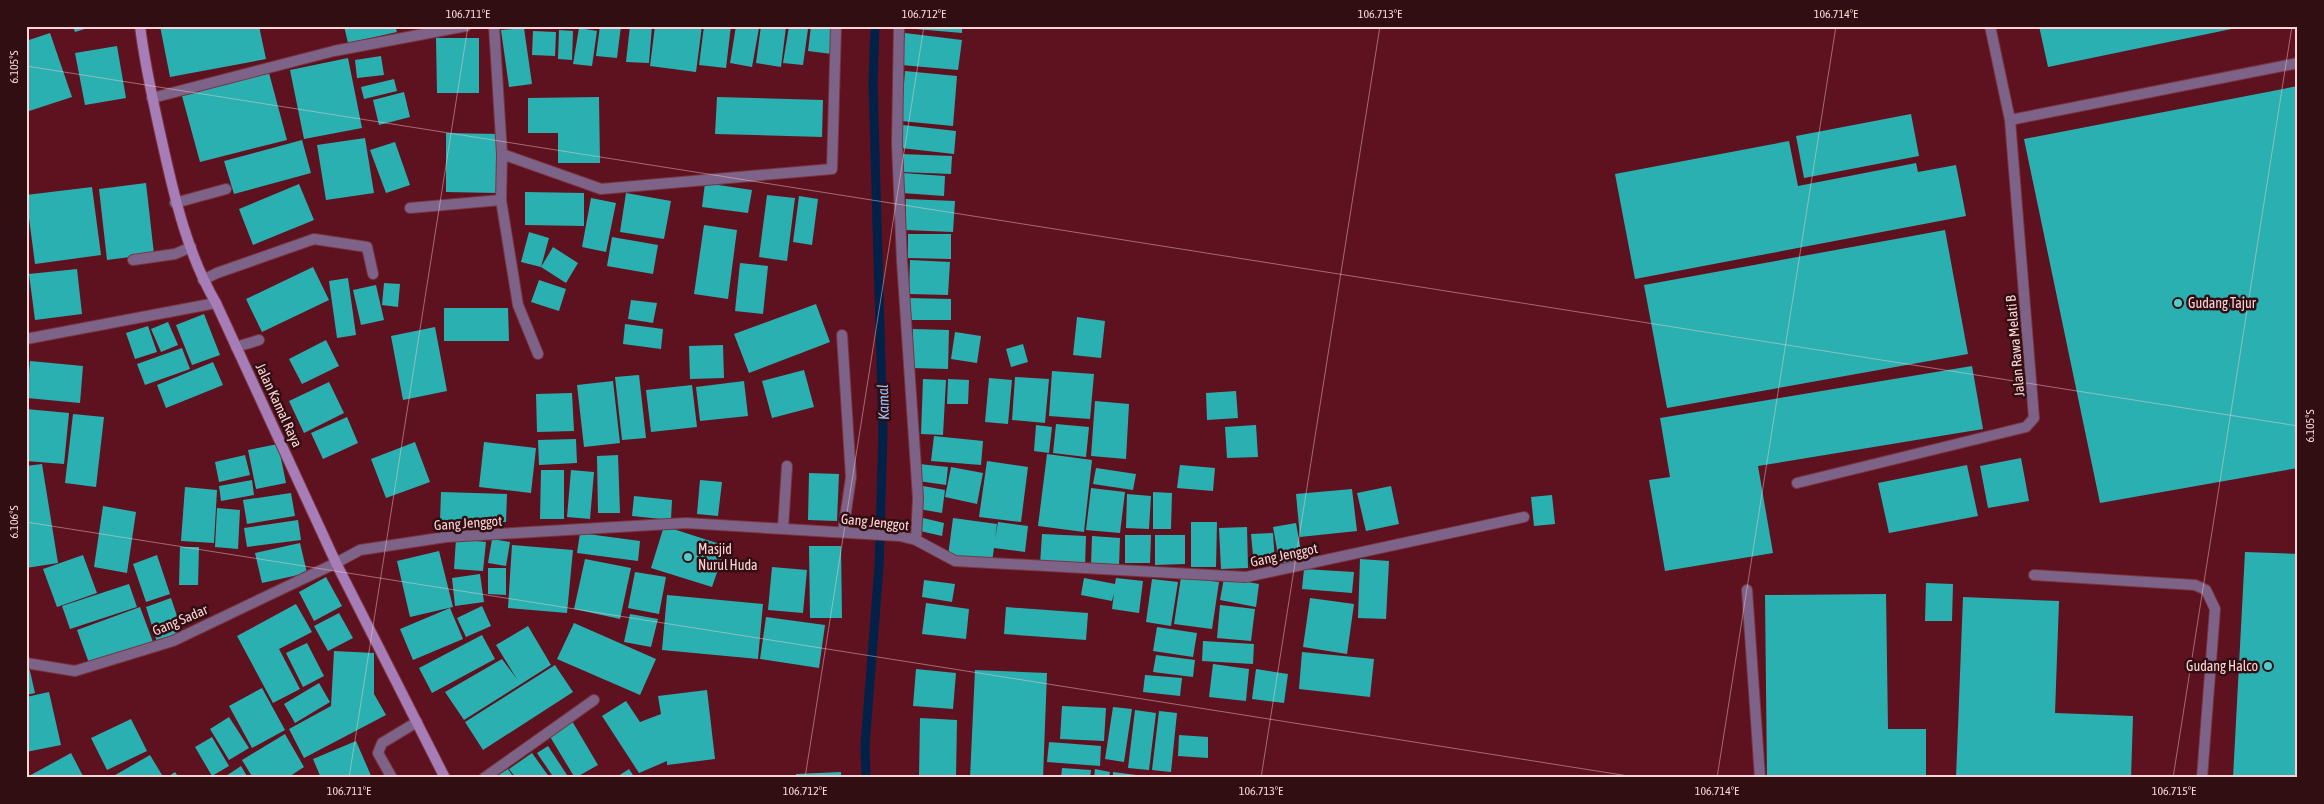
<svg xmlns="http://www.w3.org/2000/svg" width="2324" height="804" font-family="'Asap Condensed',sans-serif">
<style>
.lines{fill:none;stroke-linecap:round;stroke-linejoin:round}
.stream{stroke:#022148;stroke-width:9}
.building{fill:#2bb0b1}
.lane-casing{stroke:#7a3541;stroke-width:12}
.street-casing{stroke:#7a3541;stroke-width:12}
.secondary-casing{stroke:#7a3541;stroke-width:12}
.lane{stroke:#7d6388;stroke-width:10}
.street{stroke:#7d6388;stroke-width:10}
.secondary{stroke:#a67db7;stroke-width:10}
.ticks{fill:none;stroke:#fbd5d6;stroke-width:1;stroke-opacity:0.45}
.poi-dot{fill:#52cdce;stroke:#300e12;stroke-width:2}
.labels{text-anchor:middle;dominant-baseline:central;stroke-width:5;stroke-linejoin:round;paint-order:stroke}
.poi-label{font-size:14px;fill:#fbd5d6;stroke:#300e12;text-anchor:start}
.street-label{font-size:14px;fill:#fbd5d6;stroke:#300e12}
.water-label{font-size:15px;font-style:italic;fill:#99c2f8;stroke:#300e12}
.neatline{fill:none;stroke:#fbd5d6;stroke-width:2}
.ticks-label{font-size:12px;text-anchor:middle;fill:#fbd5d6}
</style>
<rect width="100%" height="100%" fill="#5e1220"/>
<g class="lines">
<path class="stream" d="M866,778L865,745L879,567L883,432L873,83L875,26"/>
</g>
<path class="building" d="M73,26H91V27L75,32Z
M160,26H259L266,59L170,77Z
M344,26H395L397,32L348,43Z
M600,26H621L617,58L596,56Z
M630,26H652L649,63L626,62Z
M655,26H702L696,72L650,66Z
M704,26H731L726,68L699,65Z
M736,26L759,28L752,67L730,63Z
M761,26L786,27L781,67L756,63Z
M789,26L808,29L803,65L783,63Z
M811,26H835L832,54L808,51Z
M904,26H962V33L904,28Z
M2039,26H2241V27L2048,67Z
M524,28L532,84L509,87L501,30Z
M579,28L597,31L592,66L573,64Z
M559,30L573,31L572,60L558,59Z
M533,31L556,32L555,56L532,55Z
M50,33L72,97L26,112V41Z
M905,33L962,40L958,70L901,65Z
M436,38H479V93H437Z
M117,46L126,98L85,105L75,53Z
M381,56L384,75L357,78L355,60Z
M348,58L362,128L304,139L290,70Z
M905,71L957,76L953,126L901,121Z
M269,73L287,140L200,162L182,96Z
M394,79L397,91L364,99L361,87Z
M2298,86V468L2100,503L2024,139Z
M404,92L410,117L379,125L373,100Z
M599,97L600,163H558V133H528V98Z
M717,97L823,100L822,137L715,134Z
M1911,114L1919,156L1804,178L1796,136Z
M903,125L956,131L954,154L901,148Z
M446,133L498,134V193L446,192Z
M365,138L374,193L326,200L317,145Z
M302,140L311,173L234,194L224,161Z
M1789,141L1798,186L1916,163L1918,172L1956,165L1966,216L1635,279L1615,174Z
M395,142L410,185L386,193L370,150Z
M901,154L952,156L951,174L901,172Z
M903,173L945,176L944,196L902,193Z
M146,183L154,254L107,260L99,189Z
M705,183L752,190L748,213L702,207Z
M299,184L314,220L253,245L239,209Z
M92,187L101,255L35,264L26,195Z
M525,192L584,193V226L525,225Z
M626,193L671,201L664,239L620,232Z
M767,195L795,198L787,261L759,257Z
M799,196L818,199L812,245L793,242Z
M591,198L616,203L606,252L582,247Z
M906,199L955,201L953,232L905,230Z
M704,225L737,230L728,299L694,294Z
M1945,230L1968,354L1667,408L1644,285Z
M529,232L549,238L541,267L553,247L578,263L566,283L541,267L521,262Z
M908,234H951V259L908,258Z
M612,237L658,245L653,274L607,266Z
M910,260L950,262L948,295L909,294Z
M740,263L768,266L763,314L735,311Z
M313,267L329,300L262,332L246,299Z
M77,269L82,314L35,320L29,274Z
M348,278L356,335L337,338L329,281Z
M539,280L566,289L559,311L531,302Z
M384,283L400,284L398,307L382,305Z
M376,285L384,320L361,325L353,290Z
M909,298L951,299V320H909Z
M631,300L657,303L653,323L628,319Z
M816,304L830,342L749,373L734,334Z
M444,308H508L509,341H444Z
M204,314L220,355L192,365L176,325Z
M1077,317L1105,321L1101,358L1073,355Z
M168,322L178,345L161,352L151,329Z
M625,324L663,329L661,349L623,344Z
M148,326L157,352L135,359L126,333Z
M435,327L447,391L403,400L391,336Z
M913,329L949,330L948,369L912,368Z
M955,332L981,336L977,363L951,359Z
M326,340L339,366L302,384L289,359Z
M1023,344L1028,362L1011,367L1006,349Z
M723,345L724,378L690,379L689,346Z
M182,348L190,369L145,385L137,364Z
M30,361L83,366L80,403L27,398Z
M213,362L223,385L166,408L157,385Z
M1972,366L1983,429L1758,466L1773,553L1665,571L1649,480L1670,477L1660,418Z
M804,370L814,407L772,418L762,381Z
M1052,371L1094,374L1090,419L1049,416Z
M639,375L646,438L622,440L615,377Z
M1015,377L1049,379L1045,423L1012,420Z
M989,378L1012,380L1008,424L985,422Z
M923,379L946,380L943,435L921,434Z
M948,379L969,380L968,404H947Z
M613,381L620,443L584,447L577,385Z
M744,381L748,416L700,421L696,387Z
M329,382L344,413L304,433L289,401Z
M692,385L697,427L651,432L646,390Z
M1236,391L1238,418L1207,420L1206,393Z
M572,393L574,431L537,432L536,394Z
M1095,401L1129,404L1126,459L1091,456Z
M26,409L69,413L64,464L26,461Z
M73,414L104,417L96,487L65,483Z
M347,417L358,443L323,459L311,433Z
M1056,424L1089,427L1086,457L1053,453Z
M1036,425L1052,427L1049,453L1034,451Z
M1256,425L1258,457L1227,458L1225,427Z
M934,436L983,441L981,465L931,461Z
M576,439L577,463L539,465L538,440Z
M415,442L430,482L386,498L371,459Z
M484,442L536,448L531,493L479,487Z
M278,444L286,483L256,489L248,450Z
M1047,454L1092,460L1084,532L1038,526Z
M245,455L250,475L219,482L215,462Z
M618,455L620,513H598L597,456Z
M2021,458L2029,501L1988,508L1980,466Z
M987,461L1028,467L1021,522L979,517Z
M42,464L58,563L26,568V466Z
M919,464L948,467L946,485L918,481Z
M1180,465L1215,468L1213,491L1177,488Z
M1967,465L1978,516L1889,533L1878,483Z
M951,467L983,473L977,504L945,497Z
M1096,468L1136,474L1133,490L1093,484Z
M541,470H564V519H540Z
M571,470L594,472L590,519L567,517Z
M809,473L839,474L837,521L808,520Z
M252,480L254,495L221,501L219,486Z
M700,480L722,482L718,516L697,514Z
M923,486L945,490L942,513L919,509Z
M1391,486L1399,524L1366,531L1357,493Z
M185,487L217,490L214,543L181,541Z
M1091,488L1125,492L1120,533L1086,530Z
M1352,489L1357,531L1300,537L1296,494Z
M441,492L507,494L506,522L440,521Z
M1153,492L1172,493L1171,529H1153Z
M291,493L295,516L247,524L243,500Z
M1127,494L1151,496L1149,529L1126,528Z
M1552,495L1555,524L1534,526L1531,497Z
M634,496L672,500L671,520L632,516Z
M103,506L136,512L127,573L94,567Z
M217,508L240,510L238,549L215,547Z
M923,518L944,523L942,536L920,531Z
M953,518L997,524L995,539L998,522L1028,526L1025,552L994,548L992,562L948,556Z
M298,520L301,540L247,547L244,528Z
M1191,522H1217L1216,567H1191Z
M1296,523L1303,562L1280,566L1273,527Z
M664,526L726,546L712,587L651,568Z
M1247,527L1248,568L1221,569L1219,528Z
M580,533L640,541L638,561L577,553Z
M1273,533L1275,564L1254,566L1251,534Z
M1042,534L1086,536L1085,568L1040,565Z
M1125,535H1151L1150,563H1125Z
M1155,535H1185V564L1155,565Z
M1092,536L1120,538L1119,567L1091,565Z
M456,539L486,542L483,571L454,569Z
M492,539L510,542L506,566L488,563Z
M300,543L307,573L262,583L255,553Z
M512,545L573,550L567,613L508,608Z
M809,546H841L842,618H810Z
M180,547H199L198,585H179Z
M439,551L453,607L410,617L397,561Z
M2245,552L2298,554V778H2233Z
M83,555L97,593L57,607L43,569Z
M157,555L170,594L146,602L133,564Z
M585,559L631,568L620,619L574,609Z
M1360,559L1389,561L1386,619L1358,618Z
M772,567L807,570L803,613L768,610Z
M488,568H506V595L488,594Z
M1304,569L1354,572L1352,593L1302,589Z
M635,572L666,577L659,614L628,608Z
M480,574L484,602L455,606L452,578Z
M326,577L342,606L314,621L299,592Z
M1181,577L1219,582L1212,629L1174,624Z
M1084,578L1115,584L1116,578L1143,581L1139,613L1112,609L1114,593L1112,601L1081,595Z
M1224,578L1259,584L1256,607L1220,600Z
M1152,579L1178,582L1171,626L1146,622Z
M924,580L955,584L952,602L922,597Z
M1926,583L1953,584L1952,621H1925Z
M129,584L137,607L70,629L62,606Z
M1886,594L1888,729H1926V778H1767L1765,595Z
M667,595L763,604L758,659L662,650Z
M1963,597L2059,601L2055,713L2133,716L2131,778H1956Z
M171,598L183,634L157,642L146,607Z
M1310,598L1354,604L1347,654L1303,647Z
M926,603L969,609L966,639L922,634Z
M296,604L312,632L279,649L300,689L273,703L237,636Z
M1220,605L1255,609L1251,641L1217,638Z
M482,606L491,626L466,637L457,618Z
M140,607L153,642L90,666L77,630Z
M1006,607L1088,613L1086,640L1004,634Z
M450,608L463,639L413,660L400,629Z
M339,613L353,638L328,651L314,626Z
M630,614L658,619L651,647L624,642Z
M766,617L825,625L819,668L760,659Z
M574,623L656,659L640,695L557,659Z
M528,626L551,665L464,720L445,692L502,659L517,679L496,645Z
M1157,627L1197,633L1193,657L1153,651Z
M482,635L495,659L432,693L419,668Z
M1203,641L1254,644L1253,664L1202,661Z
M307,643L324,676L303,687L286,653Z
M334,651L374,653V694L386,715L304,758L289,729L331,706Z
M1302,652L1374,659L1370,697L1299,689Z
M1156,655L1195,660L1193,677L1153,672Z
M1213,664L1249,669L1246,701L1209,697Z
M555,665L573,692L483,750L465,722Z
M29,667L35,693L26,695V668Z
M916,669L956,673L953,709L913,706Z
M1256,669L1288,674L1284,703L1252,699Z
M975,670L1047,673L1043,778H970Z
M1145,675L1182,678L1180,696L1143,692Z
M319,683L330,702L295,723L284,704Z
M262,688L285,730L252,748L229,706Z
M707,690L715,759L667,765V761L639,773L602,716L626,701L640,722L661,714L658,696Z
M49,692L61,745L26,752V697Z
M1062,706L1106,708L1104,741L1060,739Z
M1113,707L1132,709L1124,762L1105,759Z
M1135,710L1156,713L1149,770L1128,768Z
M1159,711L1177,713L1171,772L1152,770Z
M229,717L249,748L229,760L210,729Z
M920,718L957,720L956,778H919Z
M131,719L147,751L107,770L91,738Z
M572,721L598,765L575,778L549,735Z
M285,734L304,767L287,778H253L242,760Z
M1179,735L1208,737V758L1178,756Z
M212,737L229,766L212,776L195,747Z
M356,741L372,778H321L313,759Z
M1049,742L1101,746L1100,766L1047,762Z
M548,746L569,778H554L537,753Z
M71,753L84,778H30L29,776Z
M532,753L550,778H516L509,769Z
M150,755L162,775L157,778H110Z
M241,766L248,778H223Z
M1062,768L1091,770L1090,778H1061Z
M508,769L514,778H494Z
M629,769L635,778H615Z
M1095,769L1110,772L1109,778H1094Z
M175,772L179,778H166Z
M841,772V778H796V774Z
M1113,772L1144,776V778H1113Z"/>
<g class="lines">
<defs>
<path id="lane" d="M2010,120L2298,63
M175,203L226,189
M236,347L259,340
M1797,483L2026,427L2034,418L2010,120L1990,26
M2034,575L2195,585L2206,590L2215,609L2202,778
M1747,590L1760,778
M392,778L378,753L382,743L417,722"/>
<path id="street" d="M494,26L502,154L501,200L518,305L538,354
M899,26L897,144L902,261L918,498L916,540
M152,98L334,51L466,26
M502,154L601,189L832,169L836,26
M410,208L501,200
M133,260L175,254L191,247
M203,280L217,273L314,239L367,247L373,274
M842,335L851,477L843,532
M26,339L216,303
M783,528L787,466
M26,663L75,671L173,641L336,563L360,550L446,537L686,523L900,536L916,540L955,561L1246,577L1524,517
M484,778L594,700"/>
<path id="secondary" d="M140,26C145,67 154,106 163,146C175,200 188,255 216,303L336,563L445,778"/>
</defs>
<use href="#lane" class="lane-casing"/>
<use href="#street" class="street-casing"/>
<use href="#secondary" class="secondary-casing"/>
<use href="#lane" class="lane"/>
<use href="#street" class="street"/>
<use href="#secondary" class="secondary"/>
</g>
<path class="ticks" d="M26,66L2298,426M26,522L1641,778M349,778L468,26M805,778L924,26M1261,778L1380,26M1717,778L1836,26M2173,778L2292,26"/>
<g class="poi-dot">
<circle cx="2178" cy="303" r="5"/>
<circle cx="688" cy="557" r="5"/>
<circle cx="2268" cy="666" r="5"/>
</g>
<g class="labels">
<g class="poi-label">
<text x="2188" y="303">Gudang Tajur</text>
<text x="698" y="549">Masjid<tspan x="698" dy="16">Nurul Huda</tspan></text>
<text x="2258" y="666" text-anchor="end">Gudang Halco</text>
</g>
<g class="street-label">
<text transform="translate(2015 346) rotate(-95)">Jalan Rawa Melati B</text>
<text transform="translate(279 405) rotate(65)">Jalan Kamal Raya</text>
<text transform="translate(875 522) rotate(6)">Gang Jenggot</text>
<text transform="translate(468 523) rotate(-4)">Gang Jenggot</text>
<text transform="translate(1284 555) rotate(-12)">Gang Jenggot</text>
<text transform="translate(180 620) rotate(-23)">Gang Sadar</text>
</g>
<g class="water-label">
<text transform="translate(883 402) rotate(-92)">Kamal</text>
</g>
</g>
<rect width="2324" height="804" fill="none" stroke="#300e12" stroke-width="55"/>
<rect x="28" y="28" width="2268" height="748" class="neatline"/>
<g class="ticks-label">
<text x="468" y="18">106.711°E</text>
<text x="924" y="18">106.712°E</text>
<text x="1380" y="18">106.713°E</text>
<text x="1836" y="18">106.714°E</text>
<text transform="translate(14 67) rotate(-90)" y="4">6.105°S</text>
<text transform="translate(2310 426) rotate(-90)" y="4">6.105°S</text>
<text transform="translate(14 522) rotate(-90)" y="4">6.106°S</text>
<text x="349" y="795">106.711°E</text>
<text x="805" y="795">106.712°E</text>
<text x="1261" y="795">106.713°E</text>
<text x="1717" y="795">106.714°E</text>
<text x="2174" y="795">106.715°E</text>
</g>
</svg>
